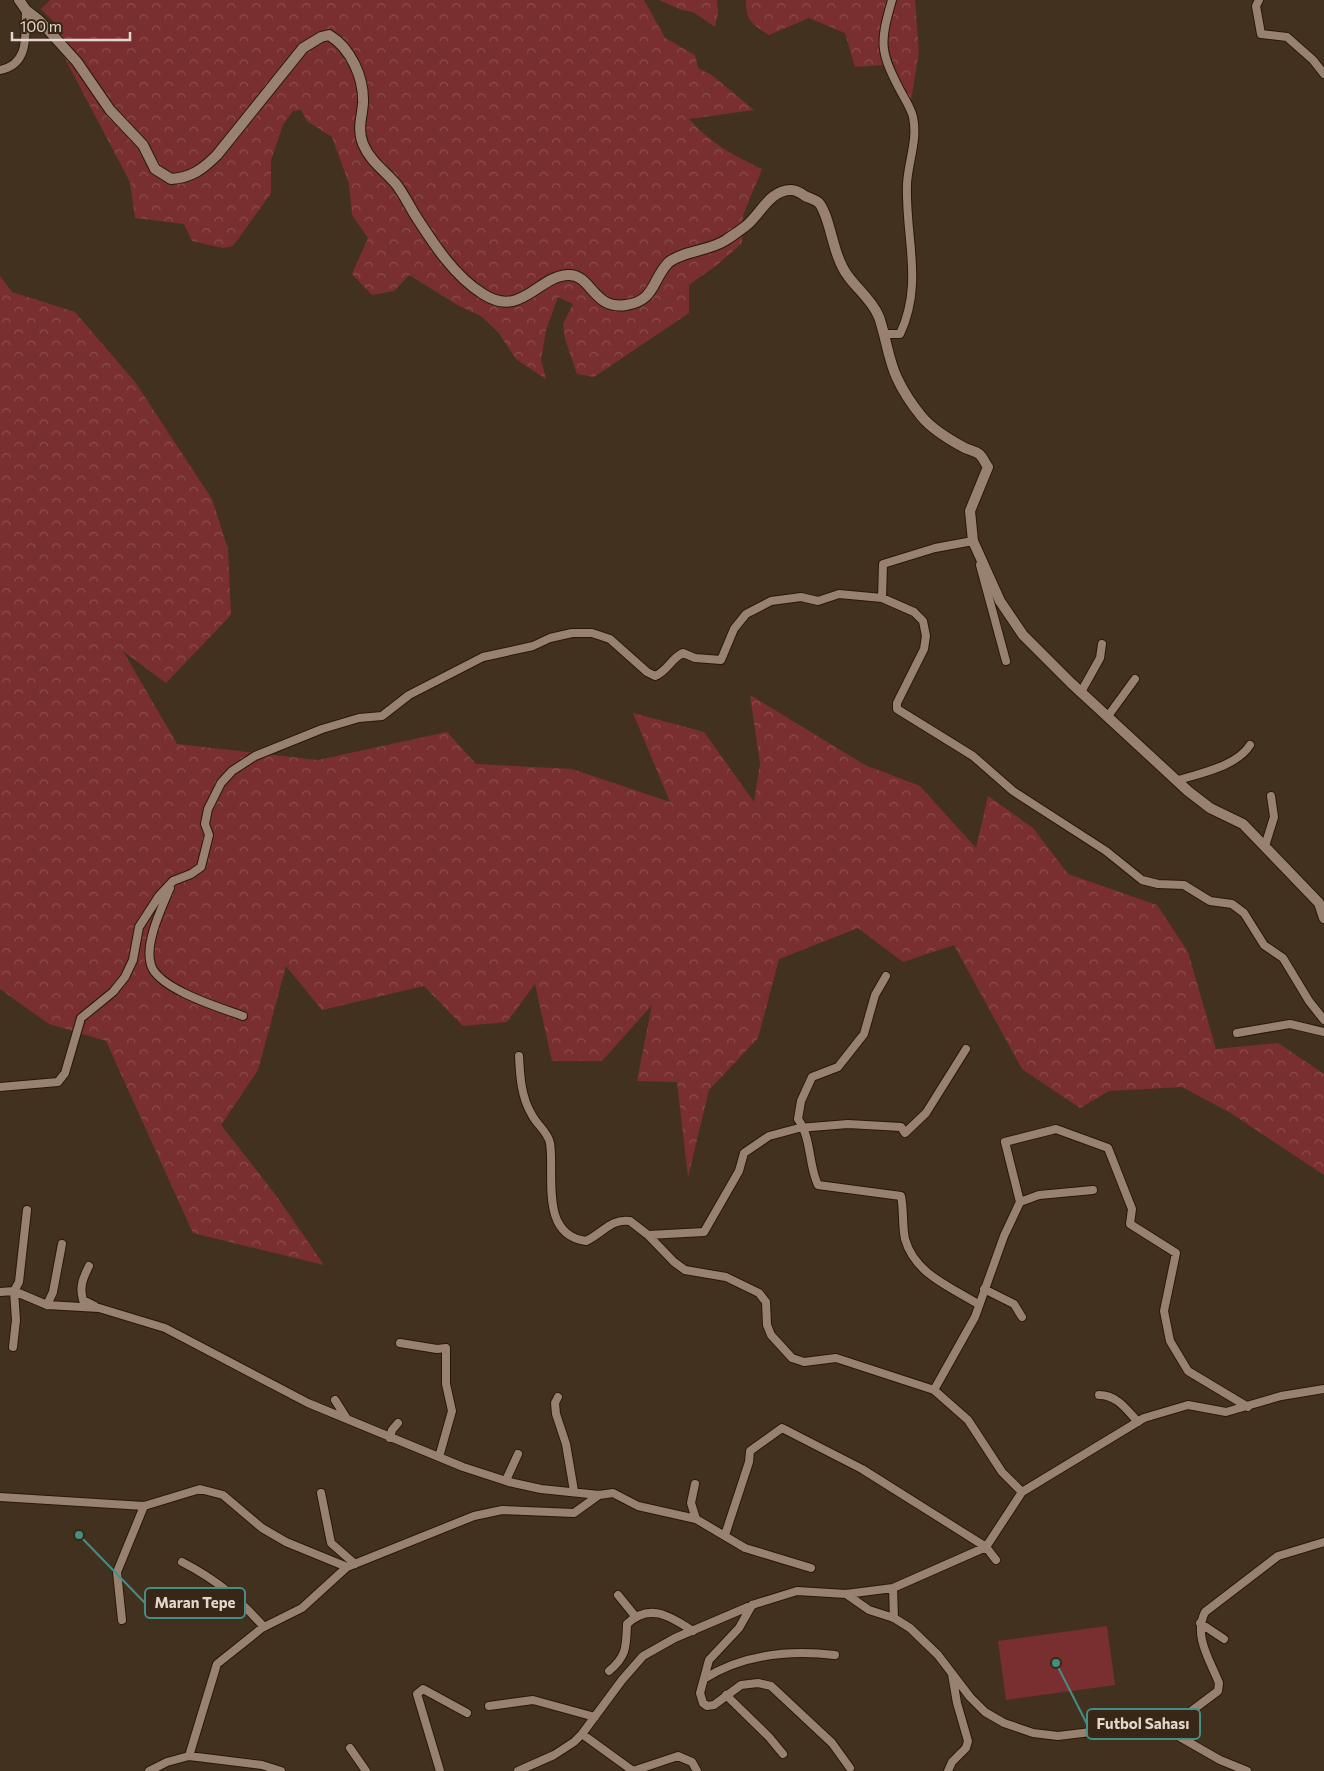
<svg xmlns="http://www.w3.org/2000/svg" width="1324" height="1771" font-family="Commissioner,sans-serif">
<style>
.forest{fill:url(#forest-crowns)}
.pitch{fill:#792f30}
.lines{fill:none;stroke-linecap:round;stroke-linejoin:round}
.street-casing{stroke:#291808;stroke-width:10}
.secondary-casing{stroke:#291808;stroke-width:12}
.street{stroke:#98826f;stroke-width:8}
.secondary{stroke:#98826f;stroke-width:10}
.leader{fill:none;stroke:#448e86;stroke-width:2}
.callout-dot{fill:#448e86;stroke:#382716;stroke-width:2}
.callout{fill:#382716;stroke:#448e86;stroke-width:2}
.callout-label{font-size:15px;text-anchor:middle;font-weight:bold;fill:#e3d7cd}
</style>
<defs>
<pattern id="forest-crowns" width="20" height="18" patternUnits="userSpaceOnUse" patternTransform="scale(1.25)"><rect width="20" height="18" fill="#792f30"/><path d="M2 6a3 3 0 1 1 6 0M12 15a3 3 0 1 1 6 0" fill="none" stroke="#8c4c4d"/></pattern>
</defs>
<rect width="100%" height="100%" fill="#433120"/>
<path class="forest" d="M50,0H644L665,38L695,55L698,68L713,76L754,110L689,119C710,143 734,156 762,169L743,215L742,243L717,265L689,285V313L594,377L577,374L565,339L563,324L573,304L558,297L546,330L541,360L546,379L516,359L498,332L481,316L459,306L409,275L394,291L372,295L352,274L368,238L352,215L349,184L332,137L307,121L301,110L293,111L283,125L271,160V193L233,246L223,248L192,241L184,224L135,218L130,182L60,49L61,29L41,9Z
M659,0H717L718,13L715,27L693,12L682,10Z
M746,0H915L919,52L910,106L891,72L883,65L855,67L845,33L809,18L769,35C752,24 746,21 746,0Z
M0,276L12,292L75,312L135,382L212,499L228,549L231,615L166,683L123,651L177,744L318,760L447,732L476,764L572,769L670,802L633,713L704,732L754,802L760,764L750,695L865,765L920,786L976,848L988,796L1033,828L1068,874L1157,905L1188,952L1216,1049L1278,1043L1324,1074V1175L1229,1112L1182,1087L1109,1091L1080,1108L1022,1069L954,945L903,962L858,928L779,959L758,1038L709,1090L688,1177L677,1082L637,1081L652,1005L602,1061H552L535,984L507,1022L463,1026L424,986L322,1010L286,966L258,1070L221,1125L275,1194L324,1265L193,1233L106,1041L49,1024L0,989Z"/>
<path class="pitch" d="M1107,1626L1115,1685L1006,1700L998,1641Z"/>
<g class="lines">
<defs>
<path id="street" d="M1259,0L1256,6L1261,34L1287,37L1313,60L1324,74
M0,70C30,64 25,35 26,10
M884,334H900C924,283 905,237 907,184C908,162 918,140 913,117C911,108 904,98 900,90C879,50 880,42 892,0
M980,565L1006,661
M882,598L883,564L935,548L973,541L974,545
M1081,692L1100,658L1102,644
M1108,716L1135,679
M1179,780C1201,773 1237,766 1250,745
M1265,846L1274,817L1271,796
M170,888C162,907 144,944 151,965C158,989 221,1008 243,1016
M886,976L875,995L864,1034L838,1067L812,1077L801,1101L798,1119C812,1139 808,1164 818,1185L901,1196C904,1210 902,1225 905,1239C915,1274 949,1286 978,1304
M1237,1033L1290,1024L1324,1032
M519,1056C520,1076 521,1097 532,1115C537,1125 548,1132 550,1143C555,1174 539,1235 586,1241C602,1234 611,1218 630,1221L648,1235L674,1262L685,1270L726,1277L759,1293L766,1302L767,1325L771,1335L792,1358L804,1362L836,1358L934,1390L968,1420L1002,1472L1022,1492
M0,1087L58,1082L65,1073L81,1018L113,992L125,977L133,960L139,927L159,896L173,881L191,874L201,867L209,835L205,824L208,809L221,783L232,771L255,756L322,729L359,718L382,716L409,695L483,657L533,646L550,638L572,633H592L610,639L647,672L655,676C668,671 671,658 683,653L695,658L721,660L734,629L746,614L771,601L801,597L818,601L839,594L882,598L914,612L923,621L926,636L924,649L897,703V709L973,756L1013,791L1106,851L1142,880L1158,884L1184,885L1210,901L1232,904L1244,913L1264,945L1283,958L1309,1001L1324,1020
M1020,1202L1039,1195L1093,1190
M648,1235L704,1232L739,1171L744,1153L769,1136L799,1128L848,1124L901,1127L905,1133L926,1113L966,1049
M89,1266C83,1278 79,1287 83,1300L95,1306
M984,1289L1014,1304L1022,1317
M0,1292L14,1291L47,1305L99,1308L165,1328L308,1403L463,1467L509,1482L541,1489L599,1495L613,1493L638,1506L696,1519L745,1548L811,1568
M47,1305L53,1292L62,1244
M400,1343L437,1349L446,1348V1384L452,1411L439,1457
M13,1347L16,1320L14,1291L19,1282L27,1210
M934,1390L975,1317L1004,1236L1020,1202L1005,1142L1056,1129L1108,1148L1132,1209L1130,1224L1176,1253L1164,1311L1170,1341L1188,1371L1248,1407
M1099,1395C1117,1395 1126,1409 1138,1422
M558,1397L555,1403L556,1414L566,1444L574,1491
M335,1400L347,1419
M390,1438L392,1430L398,1423
M509,1482L507,1478L518,1454
M695,1484L691,1503L696,1519
M321,1493L331,1543L355,1564
M0,1497L144,1506L200,1489L223,1495L262,1528L286,1542L347,1567
M725,1535L749,1462L750,1451L782,1428L862,1469L986,1547L996,1560
M182,1562C217,1580 238,1598 264,1627
M893,1588L894,1618
M846,1594L869,1610L894,1618L910,1628L938,1655L970,1697L985,1712L1004,1723L1033,1733L1058,1736L1157,1724L1220,1760L1247,1771
M618,1595L635,1616
M752,1605L739,1628L709,1660L700,1693L703,1703L707,1706L714,1705L741,1685L758,1683L771,1686L832,1743L850,1768
M122,1620L117,1572L144,1506
M1200,1623L1224,1639
M609,1671C627,1656 626,1647 627,1624C650,1602 671,1617 693,1631
M704,1679C743,1654 790,1650 835,1655
M726,1695L769,1737L783,1754
M489,1706L533,1700L595,1717
M1166,1730L1218,1691L1219,1683C1210,1660 1193,1636 1205,1612L1278,1556L1324,1542
M582,1734L633,1771
M350,1748L366,1771
M189,1756L217,1664L262,1628L302,1608L347,1567L474,1516L502,1510L574,1513L599,1495
M149,1771L167,1762L189,1756L262,1765L281,1771
M440,1771L417,1694L423,1689L467,1713
M518,1771L554,1755L574,1742L582,1734L622,1680L643,1656L675,1638L755,1604L797,1591L846,1594L893,1588L986,1547L1022,1492L1144,1418L1188,1405L1226,1412L1281,1396L1324,1389
M633,1771L678,1756L692,1762L697,1771
M948,1771L952,1762L966,1748L968,1741L957,1703L952,1674"/>
<path id="secondary" d="M19,0L26,10L40,21L77,62L110,110L143,145L155,169L171,179C191,178 203,169 217,155L303,48L321,37L329,35C351,48 364,78 363,103C362,118 357,129 363,144C370,161 384,170 396,184C403,193 409,205 415,215C433,243 454,276 483,294C522,319 538,275 569,275C592,275 593,310 626,305C655,301 652,280 668,263C681,251 710,251 726,240C733,235 741,230 747,225C761,213 770,190 791,190C796,190 801,193 805,196C809,198 816,200 819,203C831,218 832,255 848,276C858,290 872,300 879,317C886,337 888,359 897,378C903,391 913,406 922,417C933,430 950,440 965,448C969,450 975,451 979,454C983,457 985,463 988,467L970,511L973,541L1000,601L1023,635L1071,683L1188,791L1210,808L1243,824L1319,903L1324,918"/>
</defs>
<use href="#street" class="street-casing"/>
<use href="#secondary" class="secondary-casing"/>
<use href="#street" class="street"/>
<use href="#secondary" class="secondary"/>
</g>
<path class="leader" d="M79 1535L145 1603M1056 1663L1087 1724"/>
<g class="callout-dot">
<circle cx="79" cy="1535" r="5"/>
<circle cx="1056" cy="1663" r="5"/>
</g>
<g class="callout">
<rect x="145" y="1588" width="100" height="30" rx="5"/>
<rect x="1087" y="1709" width="113" height="30" rx="5"/>
</g>
<g class="callout-label">
<text x="195" y="1608">Maran Tepe</text>
<text x="1143" y="1729">Futbol Sahası</text>
</g>
<path d="M12 32v8h118v-8" fill="none" stroke="#e3d7cd" stroke-width="2.5"/>
<text x="20" y="32" font-size="15" fill="#e3d7cd" stroke="#382716" stroke-width="4" paint-order="stroke">100 m</text>
</svg>
